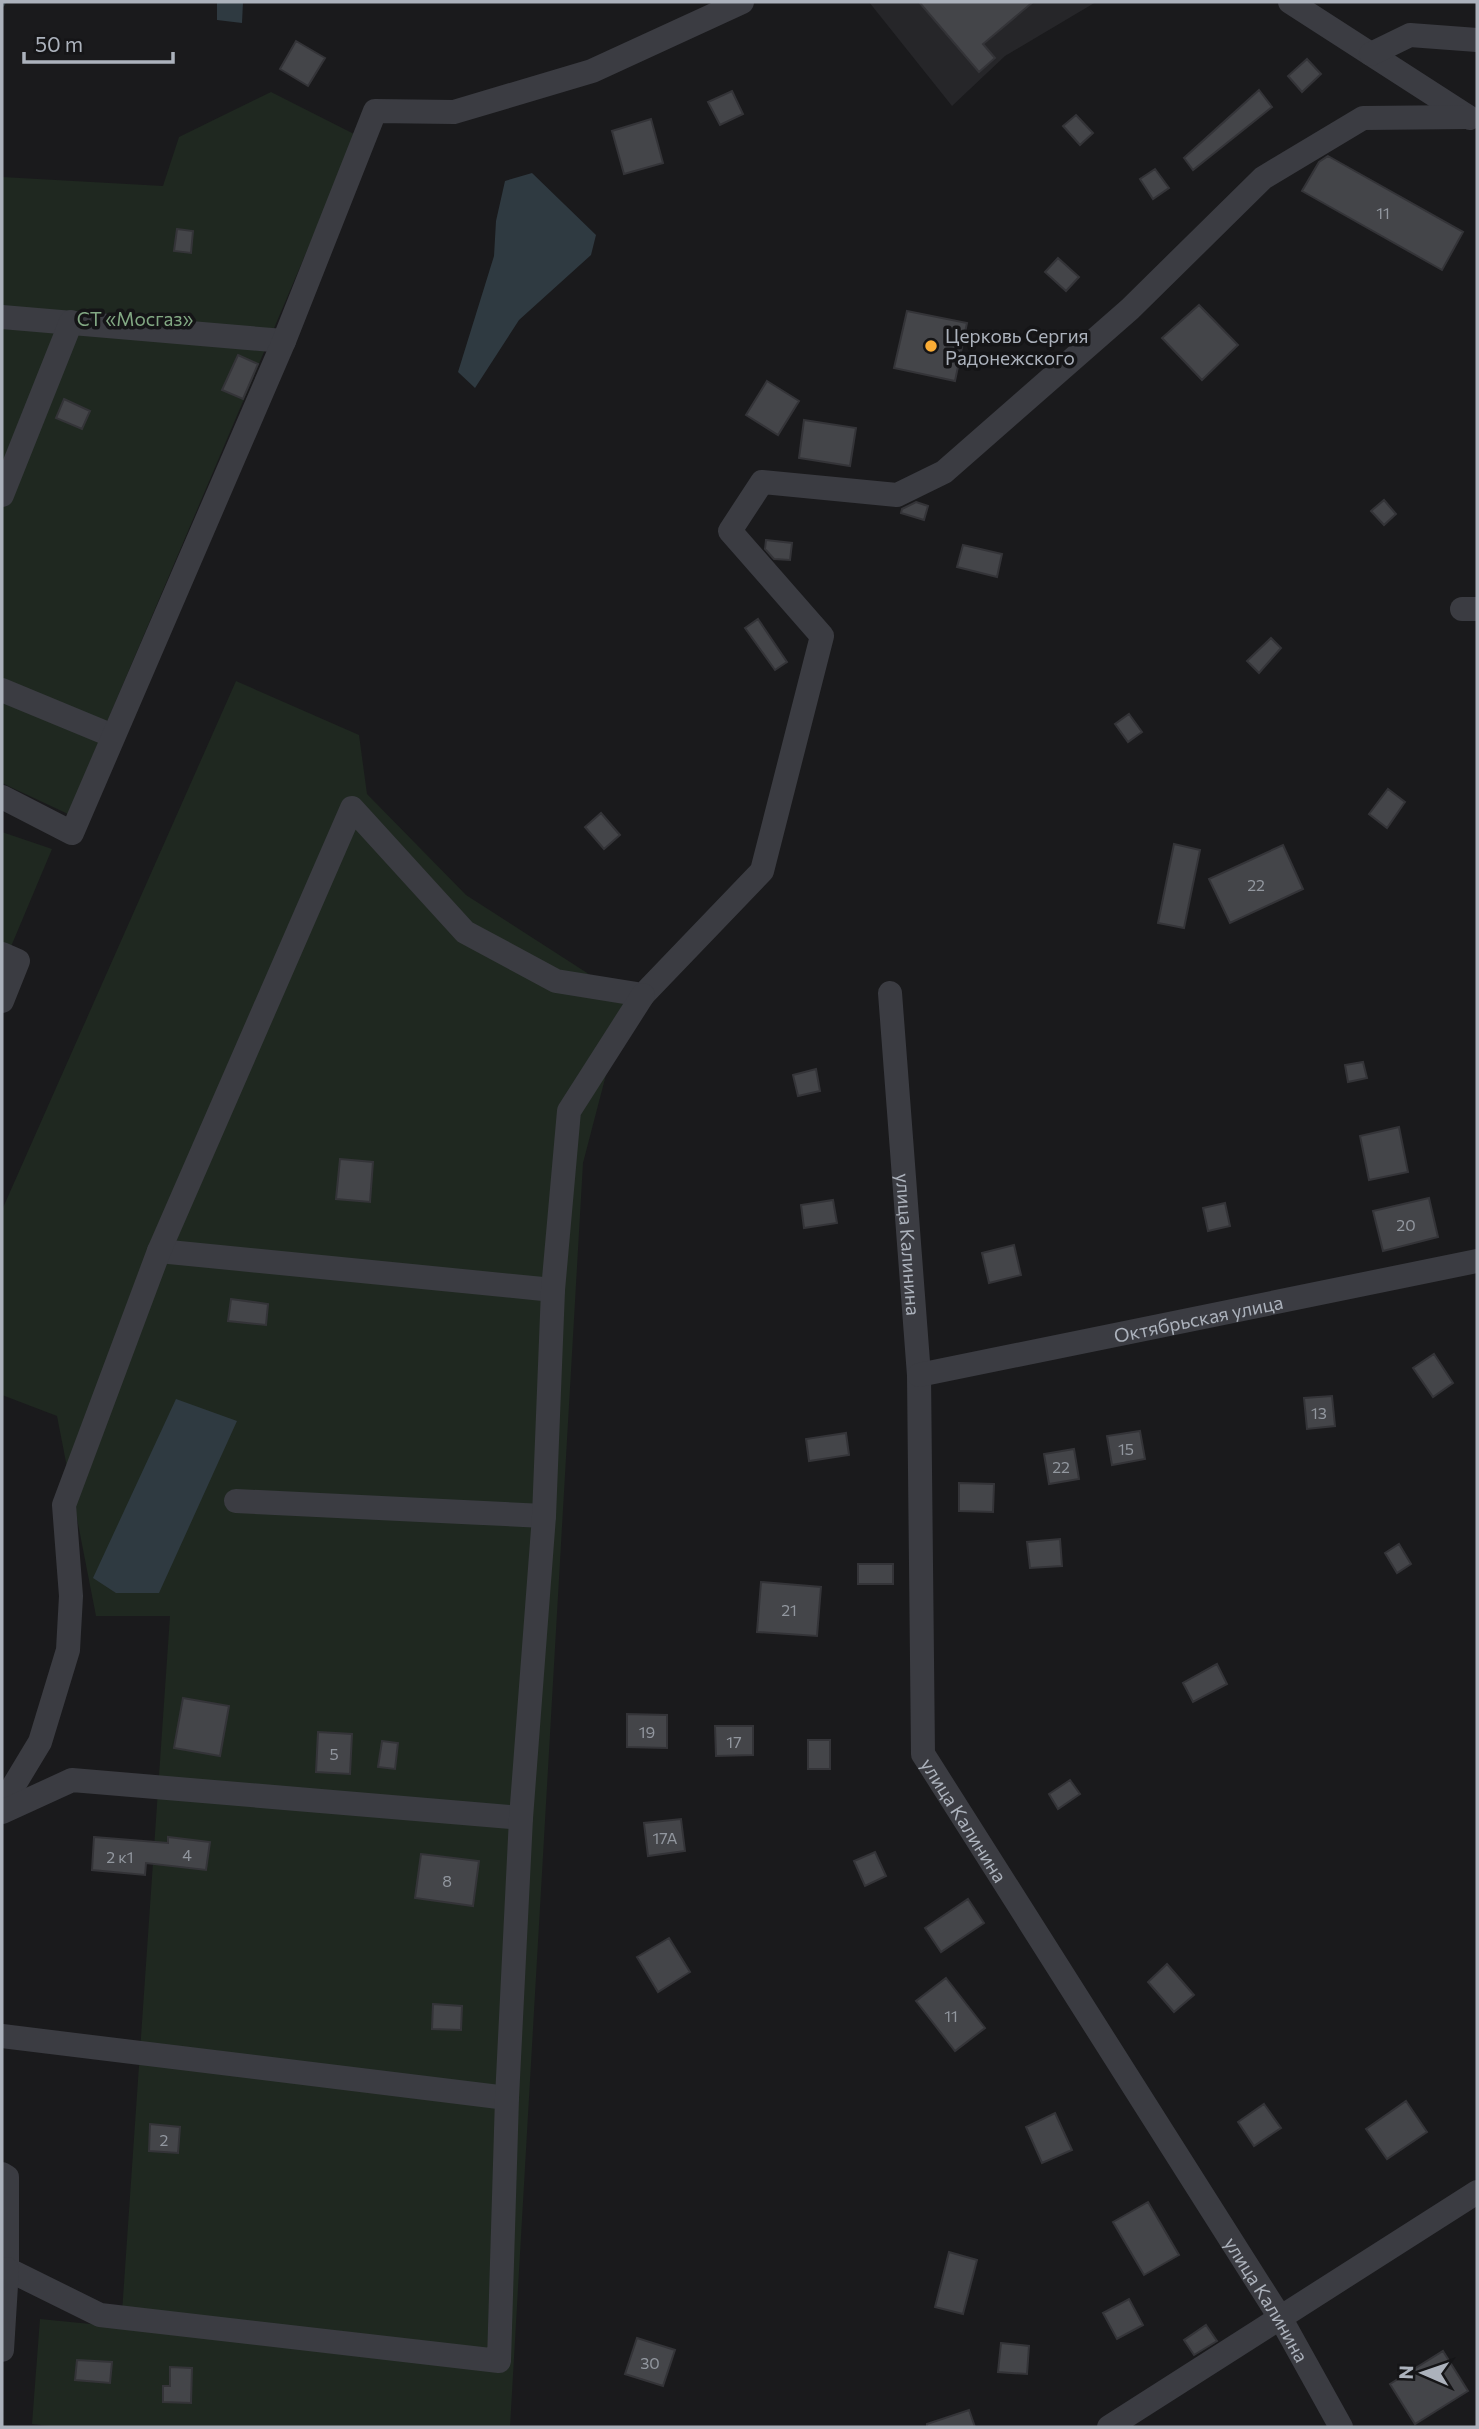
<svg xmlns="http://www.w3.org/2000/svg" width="1479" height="2429" font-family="Commissioner,sans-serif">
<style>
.built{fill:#262629}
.green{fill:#1f2820}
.water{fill:#2f3a41}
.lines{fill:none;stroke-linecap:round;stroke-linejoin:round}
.stream{stroke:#2f3a41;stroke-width:6}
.building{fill:#444549;stroke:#343438;stroke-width:2}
.minor{stroke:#3b3c42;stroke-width:24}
.poi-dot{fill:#faac35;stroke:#151517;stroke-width:2.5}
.labels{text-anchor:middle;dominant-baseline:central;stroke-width:7;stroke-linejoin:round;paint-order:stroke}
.number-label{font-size:16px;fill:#92979f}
.park-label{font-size:19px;fill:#82a883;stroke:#151517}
.poi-label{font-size:19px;fill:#acb2bc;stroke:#151517;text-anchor:start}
.street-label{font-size:19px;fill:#acb2bc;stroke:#151517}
</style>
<rect width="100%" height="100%" fill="#1a1a1c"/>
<path class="built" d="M869,2H1096L1005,56L952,106Z"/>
<path class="green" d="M271,92L356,135L68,814L2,783V177L163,186L179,137Z
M236,681L359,735L367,794L466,895L626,998L583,1163L510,2427H57L32,2424L40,2319L121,2327L170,1616H96L57,1416L2,1395V1210Z
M2,832L52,849L2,968Z"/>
<path class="water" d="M217,2H243L242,23L217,20Z
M532,173L596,235L591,255L519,320L475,388L458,372L494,256L496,221L505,181Z
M176,1399L237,1421L159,1593H116L93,1578Z"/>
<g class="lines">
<path class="stream" d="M2,4L3,2"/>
</g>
<path class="building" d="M919,2H1033L983,44L995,58L979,72Z
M296,41L325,58L308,86L280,69Z
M1307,59L1321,74L1302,92L1288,76Z
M1259,90L1272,107L1193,170L1184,158Z
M732,91L743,114L720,125L708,102Z
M1076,115L1093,133L1080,145L1063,126Z
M651,119L663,163L624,174L612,131Z
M1328,156L1463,232L1442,270L1302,191L1319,162Z
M1155,169L1169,188L1153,199L1140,179Z
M177,229L193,231L191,253L174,251Z
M1058,258L1079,277L1066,291L1045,272Z
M1199,305L1238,345L1202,380L1162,338Z
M907,311L967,323L955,381L894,368Z
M238,355L258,364L243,399L222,390Z
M767,381L799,401L778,435L746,415Z
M64,399L90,411L82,429L56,418Z
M804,420L856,428L850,466L799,458Z
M1384,500L1396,514L1384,525L1371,511Z
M916,502L928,506L924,520L901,513L902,509Z
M766,540L792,543L790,560L774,559L765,549Z
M963,545L1002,554L997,577L957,567Z
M758,619L787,662L775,670L745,628Z
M1271,638L1281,648L1259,673L1247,661Z
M1129,714L1142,732L1128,742L1115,724Z
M1388,789L1405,802L1387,828L1369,814Z
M601,813L620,835L604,849L585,827Z
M1174,844L1200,850L1184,928L1158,923Z
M1283,845L1303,889L1230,923L1209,879Z
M1363,1062L1367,1078L1348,1082L1345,1065Z
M816,1069L820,1091L798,1096L793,1075Z
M1399,1127L1408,1172L1369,1180L1360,1136Z
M340,1159L373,1162L370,1202L336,1199Z
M1429,1198L1438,1237L1383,1251L1373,1211Z
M833,1200L837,1223L804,1228L801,1205Z
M1225,1203L1230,1226L1208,1231L1203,1208Z
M1014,1245L1021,1275L989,1283L982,1253Z
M231,1299L268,1304L266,1325L228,1321Z
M1434,1354L1453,1383L1433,1397L1413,1368Z
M1332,1396L1335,1426L1307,1429L1304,1398Z
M1140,1431L1145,1459L1112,1465L1107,1436Z
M846,1433L849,1455L809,1461L806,1439Z
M1074,1449L1079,1479L1049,1484L1044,1454Z
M959,1483L994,1484L993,1512L959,1511Z
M1060,1539L1062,1566L1030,1568L1027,1542Z
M1399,1544L1411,1564L1397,1573L1385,1553Z
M858,1564H893V1584H858Z
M761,1582L821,1587L817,1636L757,1632Z
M1217,1664L1227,1684L1193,1702L1183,1683Z
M183,1698L229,1706L220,1756L174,1748Z
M627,1714L667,1715V1748L627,1747Z
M715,1726H753V1755L716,1756Z
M318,1732L352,1734L350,1774L316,1772Z
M808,1740H830V1769H808Z
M382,1741L398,1743L395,1769L378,1767Z
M1070,1780L1080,1794L1058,1809L1049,1794Z
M681,1819L685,1851L648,1856L644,1823Z
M94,1837L168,1843V1837L210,1842L206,1870L146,1863L145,1875L92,1870Z
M875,1852L886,1876L865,1886L854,1861Z
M421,1854L479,1861L473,1906L415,1898Z
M968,1899L984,1923L941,1952L925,1928Z
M669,1938L690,1972L658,1992L637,1957Z
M1167,1964L1194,1995L1174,2012L1148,1982Z
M946,1978L985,2028L955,2051L916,2001Z
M433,2004L462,2006L461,2030L432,2029Z
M1406,2101L1427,2132L1387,2159L1366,2129Z
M1264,2104L1281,2128L1254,2146L1238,2122Z
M1055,2113L1072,2150L1042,2163L1026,2127Z
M150,2124L180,2127L178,2153L149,2151Z
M1148,2202L1179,2255L1144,2275L1113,2222Z
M949,2252L977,2260L963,2314L935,2307Z
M1129,2299L1143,2325L1117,2339L1103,2313Z
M1206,2325L1217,2341L1194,2355L1184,2340Z
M637,2338L675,2350L663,2386L625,2374Z
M1001,2343L1029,2346L1027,2374L998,2372Z
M1443,2351L1468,2391L1415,2424L1390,2384Z
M77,2360L112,2362L110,2383L75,2380Z
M170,2367L192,2368L191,2403L163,2402V2386H170Z
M969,2410L975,2427H927V2424Z"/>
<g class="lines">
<g class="minor">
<path d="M1290,2L1470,118"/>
<path d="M1371,54L1410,35L1477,40"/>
<path d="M2,317L284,341"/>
<path d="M2,495L71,322"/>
<path d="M1462,609H1477"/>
<path d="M2,690L113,736"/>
<path d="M2,797L72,833L284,341L375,111L454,112L592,71L742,2"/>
<path d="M2,954L18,961L2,1001"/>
<path id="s1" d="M890,993L919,1375L923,1754L1281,2319L1341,2427"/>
<path d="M159,1251L553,1290"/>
<path id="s2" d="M919,1375L1477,1261"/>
<path d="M236,1501L544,1516"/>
<path d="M2,1805L40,1742L68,1650L71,1596L64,1505L159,1251L352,808L465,932L556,981L643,995L762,871L822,636L730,531L762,482L897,495L944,472L1130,309L1263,178L1363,118L1468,117"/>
<path d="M2,1812L72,1780L521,1818"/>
<path d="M2,2036L507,2098"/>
<path d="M2,2174L7,2177V2269L100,2315L499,2361L507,2098L521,1818L544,1516L553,1290L569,1111L643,995"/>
<path d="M2,2350L7,2269"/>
<path d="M1109,2427L1477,2192"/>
</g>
</g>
<circle class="poi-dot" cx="931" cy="346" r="7"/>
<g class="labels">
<g class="number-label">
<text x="1383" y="212">11</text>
<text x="1256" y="884">22</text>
<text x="1406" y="1224">20</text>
<text x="1319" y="1412">13</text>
<text x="1126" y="1448">15</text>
<text x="1061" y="1466">22</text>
<text x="789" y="1609">21</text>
<text x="647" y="1731">19</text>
<text x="734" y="1741">17</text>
<text x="334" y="1753">5</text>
<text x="665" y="1837">17А</text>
<text x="187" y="1854">4</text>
<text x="120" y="1856">2 к1</text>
<text x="447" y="1880">8</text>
<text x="951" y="2015">11</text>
<text x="164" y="2139">2</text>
<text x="650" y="2362">30</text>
</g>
<g class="park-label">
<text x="135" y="318">СТ «Мосгаз»</text>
</g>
<g class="poi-label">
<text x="945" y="335">Церковь Сергия<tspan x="945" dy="22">Радонежского</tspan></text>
</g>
<g class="street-label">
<text stroke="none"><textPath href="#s1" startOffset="252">улица Калинина</textPath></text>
<text stroke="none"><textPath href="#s2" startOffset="285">Октябрьская улица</textPath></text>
<text stroke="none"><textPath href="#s1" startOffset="840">улица Калинина</textPath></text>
<text stroke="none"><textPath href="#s1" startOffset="1407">улица Калинина</textPath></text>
</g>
</g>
<rect width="1479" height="2429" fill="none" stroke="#acb2bc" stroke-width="7"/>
<g transform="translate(1423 2373) rotate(272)" stroke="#151517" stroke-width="5" paint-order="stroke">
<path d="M0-5L12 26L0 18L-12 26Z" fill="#acb2bc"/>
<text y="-10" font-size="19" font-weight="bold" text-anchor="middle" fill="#acb2bc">N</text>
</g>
<path d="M24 52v10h149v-10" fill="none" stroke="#acb2bc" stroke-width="3.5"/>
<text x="35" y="52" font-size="21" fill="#acb2bc" stroke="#151517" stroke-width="5" paint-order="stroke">50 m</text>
</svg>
